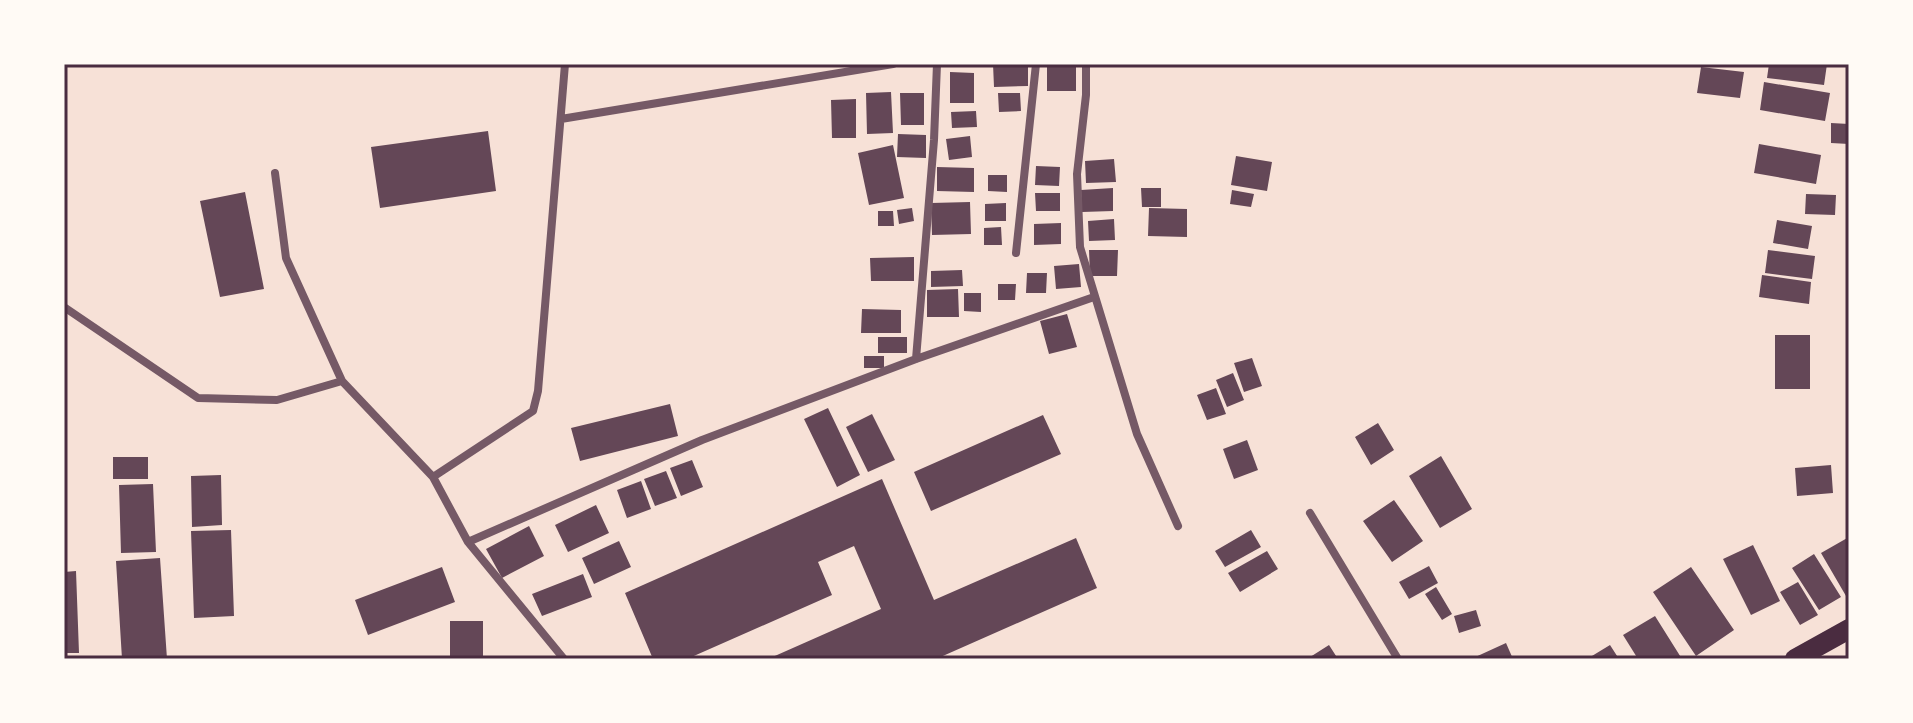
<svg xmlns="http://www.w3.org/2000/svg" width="1913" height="723" font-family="Helvetica,sans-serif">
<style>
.building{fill:#644757}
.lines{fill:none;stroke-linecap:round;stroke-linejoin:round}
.minor{stroke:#755966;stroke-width:8}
.primary{stroke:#4a2c40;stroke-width:20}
.neatline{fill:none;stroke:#4a2c40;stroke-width:3}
</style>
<rect width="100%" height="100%" fill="#f7e1d7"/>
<path class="building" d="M993,64H1028V86L994,87Z
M1047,64H1076V91H1047Z
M1769,64H1827L1824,85L1767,78Z
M1701,67L1744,72L1740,98L1697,93Z
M950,72L974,73V103H950Z
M1764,82L1830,93L1825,121L1760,110Z
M891,92L893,133L867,134L866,93Z
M900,93H924V125H901Z
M998,93H1020L1021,111L999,112Z
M856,99V138H832L831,100Z
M976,111L977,127L952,128L951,112Z
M1831,123L1849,124V144L1831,143Z
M488,131L496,191L380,208L371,147Z
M898,134L926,135V158L897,157Z
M970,136L972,157L949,160L946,139Z
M1759,144L1821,155L1816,184L1754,173Z
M893,145L904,198L869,205L858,153Z
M1236,156L1272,162L1267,191L1231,185Z
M1114,159L1116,182L1086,183L1085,161Z
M1036,166L1060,167L1059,186L1035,185Z
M937,167L974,168V192L937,191Z
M988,175H1007V192L988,191Z
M1113,188V211L1082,212L1081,190Z
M1141,188H1161V207H1142Z
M1232,190L1254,194L1251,207L1230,204Z
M245,192L264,289L220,297L200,201Z
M1035,193H1060V211H1036Z
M1806,194L1836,195L1835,215L1805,214Z
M970,202L971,234L932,235L931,203Z
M1006,203V221H985V204Z
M912,208L914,221L899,224L897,210Z
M1149,208L1187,209V237L1148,236Z
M878,211H893L894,226H878Z
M1114,219L1115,240L1089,241L1088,221Z
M1777,220L1812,226L1808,249L1773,243Z
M1061,223V244L1034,245V224Z
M1001,227L1002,245H984V228Z
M1089,250H1118L1117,276H1090Z
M1768,250L1815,256L1812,279L1765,273Z
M914,257V281H871L870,258Z
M1079,264L1081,287L1056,289L1054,266Z
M962,270L963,286L931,287V271Z
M1027,273H1047L1046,293H1026Z
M1762,275L1811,282L1809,304L1759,297Z
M998,284H1016L1015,300H998Z
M958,289L959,317H927V290Z
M964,293H981V312L964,311Z
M862,309L901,310V333H861Z
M1067,314L1077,347L1049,354L1040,321Z
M1775,335H1810V389H1775Z
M878,337H907V353H878Z
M864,356H884V368H864Z
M1252,358L1262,386L1244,392L1234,363Z
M1233,373L1244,400L1227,407L1216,380Z
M1216,388L1226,414L1207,420L1197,395Z
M670,404L678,436L580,461L571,428Z
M828,408L860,475L837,487L804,419Z
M872,414L895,460L868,472L846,427Z
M1043,415L1061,454L931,511L914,472Z
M1378,423L1394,450L1371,465L1355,437Z
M1247,440L1258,470L1234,479L1223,449Z
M1441,456L1472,509L1440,528L1409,476Z
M113,457H148V479H113Z
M692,460L703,487L681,496L670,468Z
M1831,465L1833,493L1797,496L1795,468Z
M666,471L677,498L655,506L644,479Z
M221,475L222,525L192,527L191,476Z
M882,479L934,600L1076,538L1097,588L936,659H768L881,609L854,546L818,562L832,595L687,659H653L625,593Z
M641,481L651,509L627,518L617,490Z
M153,484L156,552L121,553L119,485Z
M1394,500L1423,541L1392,562L1363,521Z
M596,505L609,533L568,552L555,525Z
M529,526L544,556L502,578L486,549Z
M231,530L234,616L194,618L191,531Z
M1251,530L1261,547L1225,567L1215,551Z
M1849,537V595L1846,596L1821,553Z
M619,541L631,567L594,584L582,558Z
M1753,545L1780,601L1751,615L1723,559Z
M1267,551L1278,569L1240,592L1228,573Z
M1814,554L1841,597L1819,610L1792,568Z
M160,558L167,659H122L116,561Z
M1429,566L1438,583L1409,599L1399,582Z
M442,567L455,602L368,635L355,600Z
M1691,567L1734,630L1696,656L1653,592Z
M76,571L79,653H64V572Z
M583,574L592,597L542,616L532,594Z
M1798,582L1818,615L1800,625L1780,592Z
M1436,587L1452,614L1442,620L1425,594Z
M1476,610L1481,626L1459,633L1454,616Z
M1655,616L1682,659H1638L1623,635Z
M450,621H483V659H450Z
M1506,643L1513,659H1471Z
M1329,645L1338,659H1307Z
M1610,645L1619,659H1587Z"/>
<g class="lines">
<path class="minor" d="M1086,64V95L1077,174L1080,247L1137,434L1178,526
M561,119L893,64
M275,173L286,258L342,381
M1016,253L1036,64
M64,307L198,398L277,400L342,381L433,477L468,542L564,659
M916,359L934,140L937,64
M433,477L533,411L538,391L565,64
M1310,513L1398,659
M468,542L702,440L916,359L1094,297"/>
<path class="primary" d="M1795,659L1849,629"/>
</g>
<rect width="1913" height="723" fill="none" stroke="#fffaf5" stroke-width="132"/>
<rect x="66" y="66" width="1781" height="591" class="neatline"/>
</svg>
